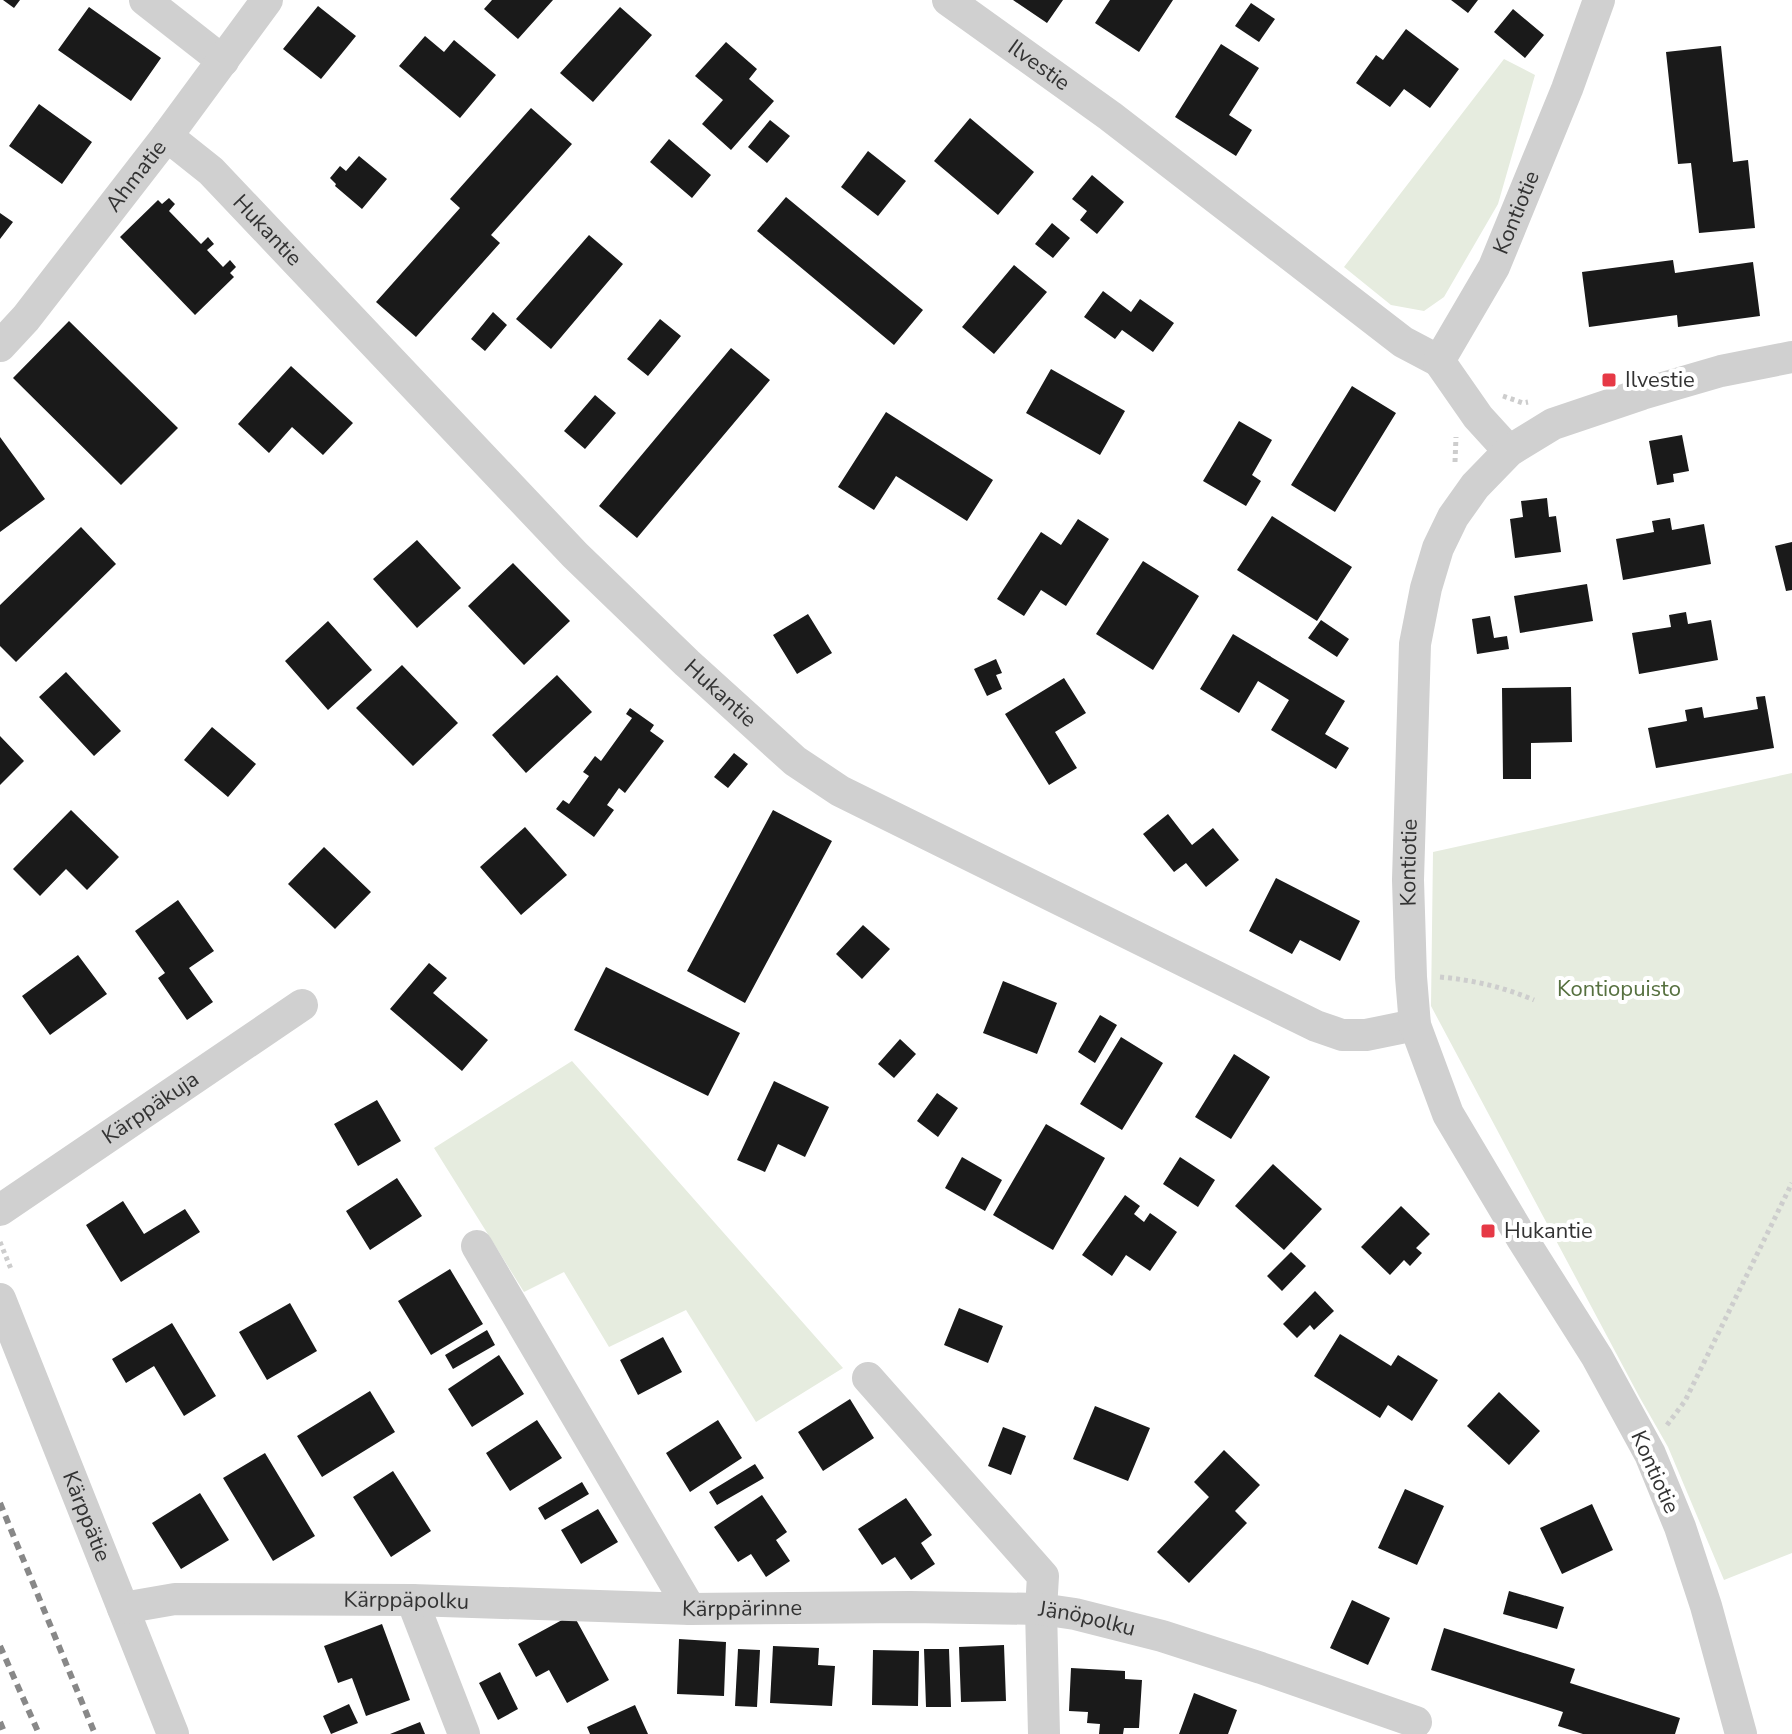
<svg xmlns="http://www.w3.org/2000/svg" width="1792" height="1734" font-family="'Nunito Sans',sans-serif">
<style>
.green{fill:#e6ecdf}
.building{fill:#1a1a1a}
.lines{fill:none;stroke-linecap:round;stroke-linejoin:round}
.path{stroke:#cdcdcd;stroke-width:5;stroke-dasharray:4 4;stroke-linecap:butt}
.street{stroke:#d0d0d0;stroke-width:32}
.rail{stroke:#888;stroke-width:6;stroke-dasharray:8 6;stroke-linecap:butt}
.poi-dot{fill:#e63946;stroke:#fff;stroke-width:3}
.labels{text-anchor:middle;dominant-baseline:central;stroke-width:8;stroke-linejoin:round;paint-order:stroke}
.street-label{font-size:22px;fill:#333;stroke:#fff}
.poi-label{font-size:22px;fill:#333;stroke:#fff;text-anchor:start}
.park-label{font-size:22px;fill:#56703f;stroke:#fff}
</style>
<rect width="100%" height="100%" fill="#fff"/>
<path class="green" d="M1504,59L1535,75L1498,204L1444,297L1424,311L1391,305L1344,267Z
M1792,773V1553L1724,1580L1668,1447L1640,1398L1431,1006L1433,852Z
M572,1061L843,1368L756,1422L686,1310L609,1347L564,1272L524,1292L434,1148Z"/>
<path class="building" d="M3,0H20L14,8Z
M492,0H553L518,39L484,9Z
M1013,0H1063L1047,23Z
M1110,0H1173L1139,52L1095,23Z
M1451,0H1478L1468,13Z
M1251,3L1275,19L1259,42L1235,26Z
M318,6L356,36L321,79L283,49Z
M89,7L161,58L131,101L58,50Z
M620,7L652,35L593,102L560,73Z
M1513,9L1544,35L1525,58L1494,32Z
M1406,29L1459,69L1430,108L1404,89L1390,107L1356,83L1376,55L1383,60Z
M425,36L444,52L454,40L496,75L460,118L399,66Z
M726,42L757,69L749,79L774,101L731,150L702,124L723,100L695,76Z
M1221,44L1259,68L1229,115L1252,130L1236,156L1175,117Z
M1721,46L1733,162L1748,160L1755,228L1699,233L1691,163L1678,164L1666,52Z
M39,104L92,142L62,184L9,146Z
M531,108L572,144L491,235L500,243L416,337L376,302L460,208L450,199Z
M970,118L1034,172L998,215L934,161Z
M770,120L790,136L767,163L748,147Z
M669,139L711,175L692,198L650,162Z
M868,151L906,181L878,216L841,187Z
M359,156L387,179L362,209L335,186L336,184L330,178L340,166L346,171Z
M1092,175L1124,202L1097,234L1080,220L1087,211L1072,199Z
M786,197L923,310L894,345L757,231Z
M169,198L175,204L169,211L201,244L208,237L214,244L207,250L223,267L230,260L236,267L230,273L234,277L195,315L120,237L158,200L162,204Z
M0,213L13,222L0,239Z
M1052,223L1070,238L1053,258L1035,244Z
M589,235L623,264L551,349L516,319Z
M1673,260L1675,273L1753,262L1760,316L1678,327L1677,315L1589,327L1582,272Z
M1014,265L1047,292L994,354L962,327Z
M1103,291L1131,312L1140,299L1174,323L1153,352L1122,330L1115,339L1084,317Z
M493,312L507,325L485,351L471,339Z
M660,319L681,336L648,376L627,359Z
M69,321L178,428L121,485L13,378Z
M731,348L770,380L637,538L599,506Z
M291,366L353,423L323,455L292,427L269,453L238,424Z
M1051,369L1125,411L1100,455L1026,413Z
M1352,386L1396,413L1335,512L1291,485Z
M595,395L616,413L585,449L564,431Z
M886,412L993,480L967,521L896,476L874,510L838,487Z
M1239,421L1272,440L1252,475L1261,481L1246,506L1203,481Z
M1682,435L1689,471L1673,474L1674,482L1657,485L1649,441Z
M0,437L45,499L0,532Z
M1547,498L1549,517L1556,516L1561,552L1515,558L1510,519L1523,517L1521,501Z
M1272,516L1352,567L1317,621L1237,570Z
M1670,518L1672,530L1704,524L1711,564L1623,580L1616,539L1654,532L1652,521Z
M1078,519L1109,539L1066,606L1041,590L1024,616L997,599L1041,532L1061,545Z
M81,527L116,564L16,662L0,646V605Z
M417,540L461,588L417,628L373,579Z
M1792,542V590L1786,591L1775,546Z
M1143,561L1199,596L1153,670L1096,634Z
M513,563L570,621L524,665L468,606Z
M1587,584L1593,621L1520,633L1514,596Z
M1686,612L1688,624L1711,620L1718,660L1639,674L1632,633L1671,627L1669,615Z
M808,614L832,653L797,674L773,635Z
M1490,616L1494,638L1507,636L1509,649L1477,654L1472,619Z
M1321,620L1349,639L1337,657L1308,638Z
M328,621L372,670L328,710L285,661Z
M1233,634L1345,701L1325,734L1349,748L1336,769L1271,730L1289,700L1258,681L1239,713L1200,689Z
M996,659L1002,673L996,675L1002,689L987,696L974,669Z
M402,665L458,723L413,766L356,708Z
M66,672L121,731L94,756L39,697Z
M557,675L592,712L526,773L492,735Z
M1064,678L1086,713L1055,732L1077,768L1049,785L1005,714Z
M1571,687L1572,742L1531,743V779H1503L1502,688Z
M1765,696L1774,748L1656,768L1648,728L1687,721L1685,710L1702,707L1704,718L1758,709L1756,697Z
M630,708L654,725L650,731L664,741L625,793L619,788L607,805L614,810L594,837L556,809L563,800L569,804L589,776L583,772L595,756L601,761L632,718L626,714Z
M212,727L256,764L228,797L184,760Z
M0,736L24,761L0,785Z
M734,753L748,764L728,788L714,777Z
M71,810L119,857L87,890L66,869L40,896L13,869Z
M773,810L832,841L745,1003L687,971Z
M1168,814L1192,845L1213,828L1239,860L1206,887L1186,863L1174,872L1143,834Z
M525,827L567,875L521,915L480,867Z
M324,847L371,892L335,929L288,884Z
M1276,878L1360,921L1340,961L1300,940L1292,954L1249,931Z
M178,900L214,951L189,968L213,1002L187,1020L158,978L165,973L135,931Z
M863,925L890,949L862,979L836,954Z
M78,955L107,994L50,1035L22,996Z
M429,963L447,978L433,993L488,1040L462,1071L390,1009Z
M606,967L740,1033L708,1096L574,1030Z
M1003,981L1057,1003L1037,1054L983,1033Z
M1100,1015L1117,1025L1095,1063L1078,1052Z
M1121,1037L1163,1063L1122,1130L1080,1104Z
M900,1039L916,1054L894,1078L878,1064Z
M1234,1054L1270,1077L1231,1139L1195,1117Z
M774,1081L829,1107L805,1157L778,1144L765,1172L737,1160Z
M937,1093L958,1108L938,1137L917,1121Z
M377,1100L401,1141L358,1166L334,1124Z
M1046,1124L1105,1158L1053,1250L993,1215Z
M962,1157L1002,1180L985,1211L945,1188Z
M1180,1157L1215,1180L1198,1207L1163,1184Z
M1273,1164L1322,1209L1284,1250L1235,1206Z
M397,1178L422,1216L370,1250L346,1211Z
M1125,1195L1140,1206L1134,1214L1144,1222L1150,1213L1177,1232L1150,1271L1126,1255L1112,1276L1082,1255Z
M123,1201L144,1234L185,1209L200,1232L121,1282L86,1225Z
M1401,1206L1430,1234L1416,1248L1422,1253L1410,1266L1404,1260L1390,1275L1361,1247Z
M1291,1252L1306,1266L1282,1291L1267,1276Z
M450,1269L483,1324L431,1355L398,1301Z
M1315,1291L1334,1311L1314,1330L1310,1325L1297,1338L1283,1324Z
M290,1303L317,1351L267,1380L239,1332Z
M959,1308L1003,1326L988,1363L944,1345Z
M172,1323L216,1396L184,1416L154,1366L126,1383L112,1359Z
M487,1330L495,1345L453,1369L445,1355Z
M1340,1334L1391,1366L1398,1355L1438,1380L1412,1421L1388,1405L1380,1418L1314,1376Z
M663,1337L682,1372L638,1395L620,1360Z
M499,1355L524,1394L472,1427L448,1389Z
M370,1391L395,1432L322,1477L297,1436Z
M1499,1392L1540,1431L1509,1465L1467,1426Z
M850,1399L874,1438L823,1471L798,1432Z
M1095,1406L1150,1428L1128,1481L1073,1459Z
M537,1420L562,1458L510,1491L486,1453Z
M718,1420L742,1458L690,1492L666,1453Z
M1003,1427L1026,1436L1011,1475L988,1466Z
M1224,1450L1260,1485L1235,1511L1247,1523L1189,1583L1157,1552L1209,1497L1194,1482Z
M265,1453L315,1536L273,1561L223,1478Z
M755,1464L764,1478L717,1505L709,1492Z
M393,1471L431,1531L391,1557L353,1497Z
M582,1482L589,1494L545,1520L538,1508Z
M1405,1489L1444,1506L1417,1565L1378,1548Z
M200,1493L229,1540L181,1569L152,1523Z
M762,1495L787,1532L776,1540L790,1561L766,1577L751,1554L738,1562L714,1527Z
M906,1498L932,1535L921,1543L935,1564L911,1580L895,1557L882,1565L858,1529Z
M1592,1504L1613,1550L1562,1574L1540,1528Z
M598,1509L618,1542L581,1564L561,1530Z
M1509,1591L1564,1607L1557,1629L1503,1614Z
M1352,1600L1390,1618L1368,1665L1330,1648Z
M573,1614L609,1680L567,1703L549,1670L536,1677L518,1644Z
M382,1624L410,1700L366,1716L352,1678L338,1683L324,1646Z
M1444,1628L1575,1669L1570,1683L1680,1718L1675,1734H1583L1558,1726L1563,1712L1431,1670Z
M679,1639L726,1642L724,1696L677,1694Z
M1004,1645L1006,1701L961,1702L959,1647Z
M773,1646L819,1648L818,1665L835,1666L832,1706L770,1703Z
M738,1649L760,1650L757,1707L735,1706Z
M924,1649H949L951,1707H926Z
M873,1650L919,1651L918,1706L872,1705Z
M1071,1668L1125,1671V1679L1142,1680L1139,1728H1124L1123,1734H1099L1100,1724L1087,1723L1088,1712L1069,1711Z
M500,1672L518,1709L498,1720L479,1683Z
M1194,1693L1237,1710L1228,1734H1179Z
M349,1704L358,1723L331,1734L323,1716Z
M635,1705L648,1734H590L587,1727Z
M420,1722L425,1734H390Z"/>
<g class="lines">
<path class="path" d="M1503,396L1523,403L1528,402
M1455,462L1456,437
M1440,977C1473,980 1503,987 1534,1000
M0,1242L11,1269
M1667,1425L1685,1401L1792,1183"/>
<g class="street">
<path d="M145,0L223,61"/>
<path id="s1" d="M948,0L1110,116L1403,342L1439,361"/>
<path id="s2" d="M167,136L211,171L575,555L687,663L795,761L840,791L1316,1026L1342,1035H1366L1415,1025"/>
<path id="s3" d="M0,346L26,318L167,136L267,0"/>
<path id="s4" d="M1509,451L1478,417L1439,361L1494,267L1567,89L1599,0"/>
<path id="s5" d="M0,1210L302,1005"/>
<path d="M477,1246L690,1609"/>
<path id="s6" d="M0,1299L173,1734"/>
<path d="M868,1378L1043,1576L1041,1609L1044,1734"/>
<path d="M412,1600L464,1734"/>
<path id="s7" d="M123,1608L175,1599L412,1600L690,1609L910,1607L1041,1609L1075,1614L1162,1636L1261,1668L1416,1722"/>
<path id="s8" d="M1741,1734L1706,1606L1680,1527L1650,1454L1597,1357L1523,1240L1448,1114L1415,1025L1411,977L1408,880L1415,644L1426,588L1438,548L1453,517L1475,486L1509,451L1553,424L1642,394L1721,371L1792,357"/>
</g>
<path class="rail" d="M0,1503L95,1734
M0,1646L39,1734
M0,1722L5,1734"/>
</g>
<g class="poi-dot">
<rect x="1601" y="372" width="16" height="16" rx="4"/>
<rect x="1480" y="1223" width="16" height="16" rx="4"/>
</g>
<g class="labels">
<g class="street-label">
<text stroke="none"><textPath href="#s1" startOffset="112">Ilvestie</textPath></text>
<text stroke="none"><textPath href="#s3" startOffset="218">Ahmatie</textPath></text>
<text stroke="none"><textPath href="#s4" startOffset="282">Kontiotie</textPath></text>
<text stroke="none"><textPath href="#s2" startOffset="138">Hukantie</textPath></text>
<text stroke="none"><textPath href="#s2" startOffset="786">Hukantie</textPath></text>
<text stroke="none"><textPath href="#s8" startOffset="948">Kontiotie</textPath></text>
<text stroke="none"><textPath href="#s5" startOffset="182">Kärppäkuja</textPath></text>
<text transform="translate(1655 1472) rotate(66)">Kontiotie</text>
<text stroke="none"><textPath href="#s6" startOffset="234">Kärppätie</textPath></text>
<text stroke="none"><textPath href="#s7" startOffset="620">Kärppärinne</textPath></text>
<text stroke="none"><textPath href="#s7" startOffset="284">Kärppäpolku</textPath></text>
<text stroke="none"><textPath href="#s7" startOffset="966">Jänöpolku</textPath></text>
</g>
<g class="poi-label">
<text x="1625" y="380">Ilvestie</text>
<text x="1504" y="1231">Hukantie</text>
</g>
<g class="park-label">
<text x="1619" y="989">Kontiopuisto</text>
</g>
</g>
</svg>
